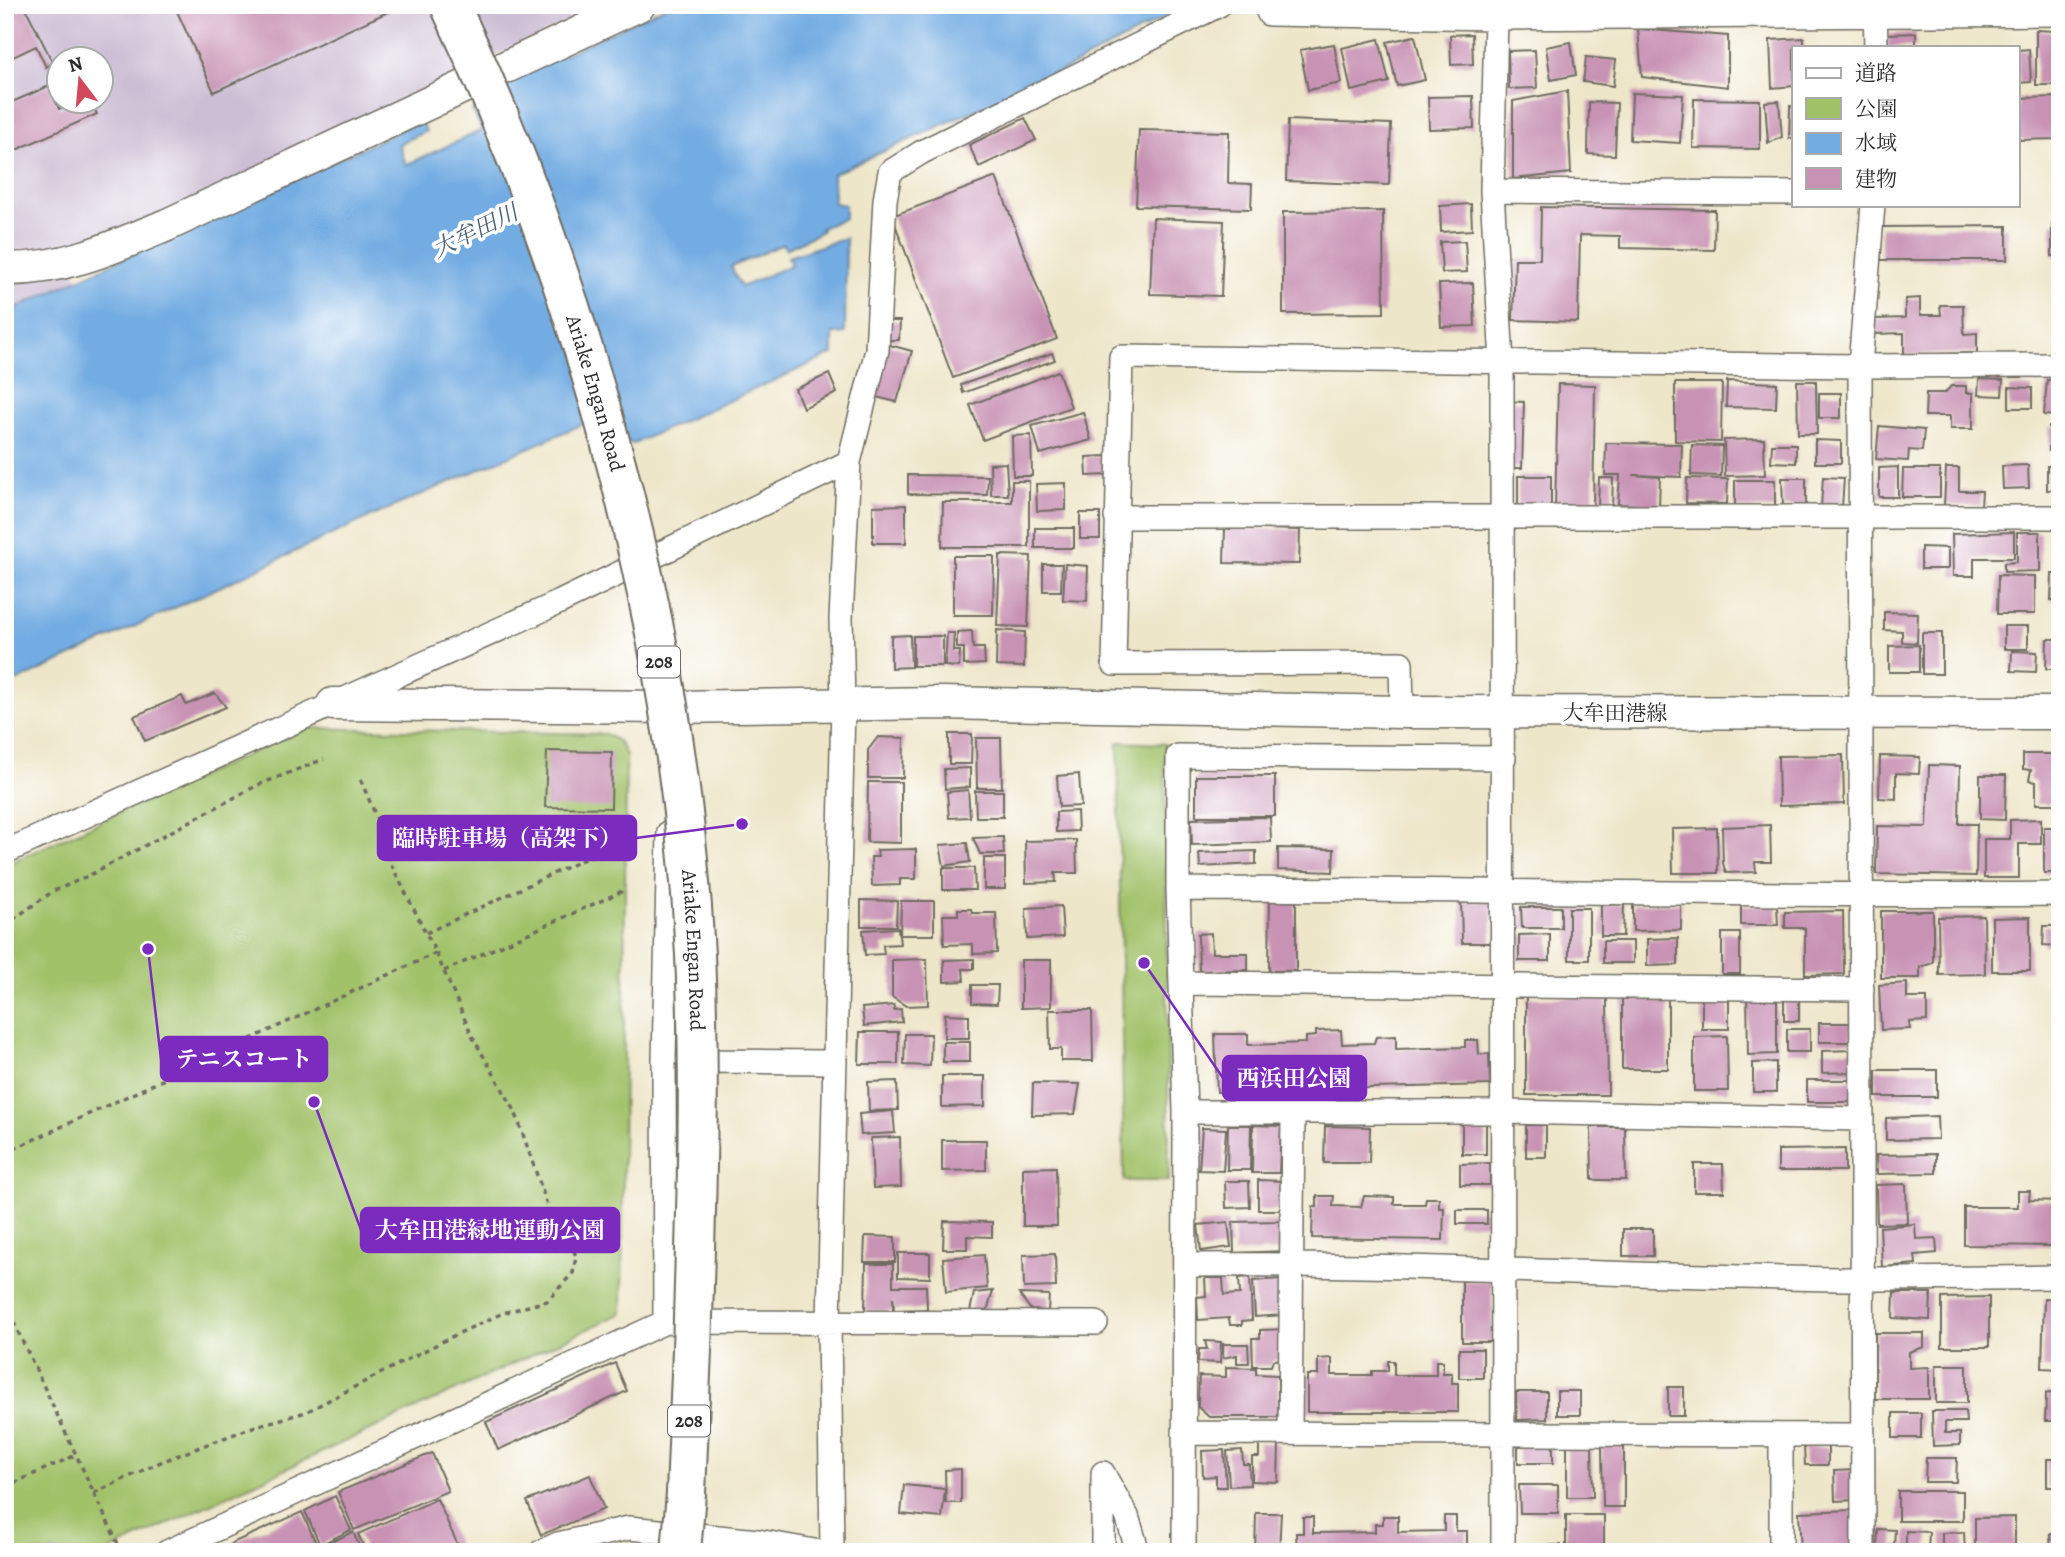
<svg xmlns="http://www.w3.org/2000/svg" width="2065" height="1557" font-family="Alegreya,'Noto Serif JP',serif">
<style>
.industrial{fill:#ccbed4;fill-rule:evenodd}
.green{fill:#a2c26a;stroke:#66764a;stroke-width:2}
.water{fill:#72ace2;stroke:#4e6c86;stroke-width:2}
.building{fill:#c892b4}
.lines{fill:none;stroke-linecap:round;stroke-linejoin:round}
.street-casing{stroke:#6f6c62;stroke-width:26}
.secondary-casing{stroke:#6f6c62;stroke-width:35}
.highway-casing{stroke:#6f6c62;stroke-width:42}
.path{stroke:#6f6c62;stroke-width:3.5;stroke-dasharray:5 5;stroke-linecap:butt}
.street{stroke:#fff;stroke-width:23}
.secondary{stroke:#fff;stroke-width:32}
.highway{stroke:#fff;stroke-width:38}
.highway-bridge-casing{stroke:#6f6c62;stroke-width:42;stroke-linecap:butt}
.highway-bridge{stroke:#fff;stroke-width:38}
.labels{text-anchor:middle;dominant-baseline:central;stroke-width:7;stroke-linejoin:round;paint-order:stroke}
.shield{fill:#fff;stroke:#6b6b6b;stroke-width:2}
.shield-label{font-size:19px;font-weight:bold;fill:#2b2b2b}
.street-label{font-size:21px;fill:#2b2b2b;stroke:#fff}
.water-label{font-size:23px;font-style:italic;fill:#475f74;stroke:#fff}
.leader{fill:none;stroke:#7b2cbf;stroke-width:2.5}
.callout-dot{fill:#7b2cbf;stroke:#fff;stroke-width:2.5}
.callout{fill:#7b2cbf;stroke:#7b2cbf;stroke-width:2.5}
.callout-label{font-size:23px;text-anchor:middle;font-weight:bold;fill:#fff}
</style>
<rect width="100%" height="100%" fill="#fff"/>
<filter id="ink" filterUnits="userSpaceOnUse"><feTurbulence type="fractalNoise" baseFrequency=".0143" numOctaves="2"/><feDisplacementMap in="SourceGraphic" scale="14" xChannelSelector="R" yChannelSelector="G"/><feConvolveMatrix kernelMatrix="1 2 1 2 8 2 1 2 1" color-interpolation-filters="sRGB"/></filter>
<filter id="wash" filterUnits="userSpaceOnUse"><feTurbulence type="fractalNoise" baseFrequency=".00686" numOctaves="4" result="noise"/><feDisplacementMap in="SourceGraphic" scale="28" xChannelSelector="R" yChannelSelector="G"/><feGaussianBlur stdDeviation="1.57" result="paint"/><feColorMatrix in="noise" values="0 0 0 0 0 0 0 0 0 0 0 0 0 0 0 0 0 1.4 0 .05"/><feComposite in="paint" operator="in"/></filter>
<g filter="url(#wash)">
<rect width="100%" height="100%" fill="#eee6c9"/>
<path class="industrial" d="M5,5H603L139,225L63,250L79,279L5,313ZM60,60H102V102H60Z"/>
<path class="green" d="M306,728L606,734L619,742L626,755L622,1313L107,1552H5V865Z
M1118,742L1165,744L1169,1181H1124Z"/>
<path class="water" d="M669,5H1189L1060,72L833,174L834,203L845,205V218L821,228L822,231L786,249L783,244L731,267L741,287L791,265L788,257L846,238L845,333L833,334V354L633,444L585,423L363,520L5,687V313L421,121L426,131L399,144L406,165L482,130L472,110L516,77Z"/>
<g id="blocks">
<path class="building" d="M5,5H24L53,63L46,67L36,46L9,59L5,50Z
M174,5H403L214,92Z
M1638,29L1728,36V87L1642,77Z
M2036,30L2054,31V85H2036Z
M1916,33V47H1888V34Z
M1472,34L1473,64L1451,65L1450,35Z
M1415,36L1425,80L1397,86L1387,42Z
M1804,38V47H1794V86L1772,88L1770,40Z
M1379,39L1389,82L1351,91L1342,48Z
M1571,42L1576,75L1551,80L1546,47Z
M1334,44L1341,83L1308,90L1300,50Z
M2029,49L2031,82L2018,83V50Z
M1535,50L1537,88L1509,89L1508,51Z
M1586,57L1616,60L1613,86L1583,82Z
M49,86L59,109L75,102H91L97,114L5,155V105Z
M1567,91L1571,173L1513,179V101Z
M1632,93L1683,95L1680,143L1630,140Z
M1473,96L1474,128L1429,129L1428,97Z
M2060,97V139L2018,140V98Z
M1694,99L1760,100V149L1693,148Z
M1779,101L1782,137L1768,143L1765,102Z
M1589,102L1617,103L1615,155L1588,154Z
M1790,106L1794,107V138H1789Z
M1025,118L1036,140L979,167L969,145Z
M1288,120L1391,124L1389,185L1286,181Z
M1139,130L1229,132L1228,183L1252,184L1251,209L1136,206Z
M996,177L1057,339L953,378L892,216Z
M1471,204L1472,230L1441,232L1440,206Z
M1541,207L1715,210L1714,250L1620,248V236L1580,235L1578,322L1513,320L1515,259H1540Z
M1383,211L1384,313L1283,314V212Z
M1153,218L1224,221L1221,296L1150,294Z
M2052,223H2060V256H2052Z
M2007,226V260H1881V227Z
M1465,241L1467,272L1442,273L1440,242Z
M1473,283L1475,326L1441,327L1439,284Z
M1920,298V315H1941L1940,305H1963L1964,334L1977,333V353L1904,355V333L1875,334L1874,319L1905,318V299Z
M885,321H900L899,340H884Z
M886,344L912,351L897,402L872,396Z
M1052,353L1055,360L963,393L961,385Z
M1058,371L1071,407L983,440L970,405Z
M829,374L837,393L803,408L795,389Z
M1979,379L2003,380L2002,396L1978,395Z
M2047,380H2060V416L2044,415Z
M1727,381L1777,383L1776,408L1726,407Z
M1797,381H1816L1817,434H1798Z
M1675,383H1722L1721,442L1675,441Z
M1558,384L1595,385L1593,508H1555Z
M1951,386H1966V393H1973V429H1950V416H1925L1926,393H1945Z
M2009,387L2032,388V408H2009Z
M1819,393H1841V418H1819Z
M1505,401L1524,402L1522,468H1503Z
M1083,412L1091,440L1040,454L1032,426Z
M1879,426L1924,430L1922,451L1909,450L1908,461L1876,459Z
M2049,427H2060V451H2049Z
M1031,435L1032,476H1013L1012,436Z
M1764,439L1765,475L1725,476L1724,440Z
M1815,440L1841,441V463H1815Z
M1606,443L1682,444L1681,477L1633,475L1660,477L1659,506L1618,504L1620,475H1605Z
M1772,444H1796V463L1771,462Z
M1692,445L1722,446L1721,476L1691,475Z
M1107,456L1108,475L1087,476L1086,457Z
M1006,463L1008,495H991L990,464Z
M2028,465L2029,488L2003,489L2002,466Z
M2047,466H2060V490H2047Z
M1898,467V497H1879V468Z
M1946,468H1959V491H1982L1981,506L1944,505Z
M1903,469H1940V497H1902Z
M908,475L988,476L987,495L908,494Z
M1518,476H1551V508H1518Z
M1823,477L1844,478L1842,508L1821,507Z
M1599,478H1613L1612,508H1598Z
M1687,478L1728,479L1727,504L1686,503Z
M1782,478H1806V507H1783Z
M1735,480H1775V509L1735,508Z
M1012,481H1029V547H942L943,502H1012Z
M1066,483V510L1037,511L1036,484Z
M906,505V543H873V506Z
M1080,513H1100V539H1080Z
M1035,528H1074V548H1035Z
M1225,528L1300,530L1299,564L1224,563Z
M2014,532V558H1974V576H1953L1952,534Z
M2017,532H2040V571L2004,572V563L2017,562Z
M1921,547L1948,548V569H1921Z
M1000,555L1031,556L1028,627L997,626Z
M953,556H994L993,615H953Z
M1043,564H1062L1061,591H1043Z
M1065,564L1088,566L1087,601L1063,600Z
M2052,574H2060V600H2051Z
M1998,575L2035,576V614H1997Z
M1884,612L1918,613L1917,643L1902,642V631L1884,630Z
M2004,626H2028V649H2004Z
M997,630L1025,632L1024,667L996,666Z
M972,631L973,648H984L985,664L964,665V648H957V632Z
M947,633H954L953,651H960L959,667L945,666Z
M1922,633H1942V674H1922Z
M910,635L911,667L891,668V636Z
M913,636H943V666H913Z
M2047,639H2060V669H2046Z
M1919,645V672H1889V646Z
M2012,651L2037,652L2036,672L2011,671Z
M215,693L226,707L145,741L134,716L182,696L186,705Z
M949,734H972L971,764H949Z
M878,737L904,738L903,778H868V750Z
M976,738H1001L1002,788H977Z
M547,751L612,752L611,808L545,807Z
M2023,754H2060V804H2036V782L2029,780L2031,770L2023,769Z
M1843,755L1844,804L1779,806L1778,756Z
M1880,756L1920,757L1919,774L1896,773V799L1879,798Z
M1929,765L1960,766L1959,824H1977L1976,876L1876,874L1877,826L1927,827Z
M970,768V787L945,789L944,769Z
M1079,774L1081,806L1059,807L1057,776Z
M1980,775H2006L2005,820L1980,819Z
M1196,776H1275V816H1196Z
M868,782H901V843L867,842Z
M968,790L970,817L949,818L947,792Z
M975,791H1003V817H976Z
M1077,811L1078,831L1056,832V812Z
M1270,817L1271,842L1192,845L1191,819Z
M2041,819V844H2019V878H1984V839H2010V820Z
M1770,825L1771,862H1755L1756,872L1726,873L1723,863L1722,827Z
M2044,827H2060V873H2044Z
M1717,828L1718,873H1673L1672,829Z
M1003,837L1004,854H980L973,838Z
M1076,840L1077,873H1055L1056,882L1026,883L1025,841Z
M967,843L970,862L944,866L940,845Z
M1278,848L1334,849L1333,872L1278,870Z
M916,849V879H900V885L872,886L871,857H878L877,850Z
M1256,851V864L1200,867L1199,853Z
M984,858H1005V889H984Z
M943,868H974L975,890H943Z
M1270,897H1296V971H1269Z
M861,900L897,901L896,926H861Z
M901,901H934V935H900Z
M1461,901H1492V943H1462Z
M1681,903V930L1633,931V904Z
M1624,904L1623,936H1601V905Z
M1741,905H1777L1778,925H1741Z
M1061,906L1063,937L1027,939L1026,908Z
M1521,907H1561V928H1522Z
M1569,908H1589V960H1569Z
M958,909H971L972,913H996L997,953L973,954V944L944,945L943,915H958Z
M1843,911L1844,974L1805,975V928H1785V912Z
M1881,911H1933V963L1920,967V978H1881Z
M1984,916L1985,974L1939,975L1938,917Z
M2030,917V971H1992V918Z
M2044,926H2060V946L2043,945Z
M898,928L900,944L883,945L884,954L865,955L863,930Z
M1211,933L1212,953H1248V970L1199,971L1198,934Z
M1722,933H1740V974H1722Z
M1550,934V961H1519V935Z
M1678,938V965L1647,966V939Z
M1603,941H1633V963H1603Z
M927,959L928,1005L906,1006L892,997V960Z
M974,959V969H963L964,981L944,982V960Z
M1021,960H1051V1007L1021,1008Z
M1907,983V998H1927V1021L1909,1022L1910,1029L1881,1030L1879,985Z
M972,985H998L997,1004L972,1003Z
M1799,990V1021H1784V991Z
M1747,992H1777V1054L1748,1055Z
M1702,995H1729V1029H1702Z
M1622,996H1668V1069H1622Z
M1607,997L1608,1095H1526V998Z
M894,1005V1010L901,1009L902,1022L864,1026L862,1008Z
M1049,1010H1092L1093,1061H1061V1049H1050Z
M945,1014L969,1015V1038H944Z
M1819,1023H1851L1852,1042H1819Z
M1787,1029H1810V1052H1787Z
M1341,1030L1342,1044L1374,1043L1376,1037L1396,1036V1049L1465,1047V1040H1478L1479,1054H1489L1490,1085L1217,1092L1215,1034H1248V1045L1306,1043V1037L1316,1036V1031Z
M860,1032H898V1064H859Z
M905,1034H931L930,1066L904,1065Z
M1727,1036L1728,1091H1694V1037Z
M943,1042H970V1062H943Z
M1854,1050V1072L1822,1073V1051Z
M1776,1062V1092H1753V1063Z
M1876,1070H1937V1097H1876Z
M942,1076H985V1106L942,1107Z
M1807,1080H1852L1853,1102H1807Z
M897,1081L898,1110L869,1111L868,1082Z
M1033,1083L1080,1084L1075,1114L1032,1115Z
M893,1111L895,1133L861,1135L859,1114Z
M1937,1116L1938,1139L1886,1140V1118Z
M1462,1123H1486V1154H1462Z
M1228,1125H1251L1250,1170H1227Z
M1253,1125L1281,1126L1279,1173H1252Z
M1526,1125H1546V1157H1526Z
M1325,1126L1370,1127L1369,1163H1324Z
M1591,1127H1625L1626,1180H1592Z
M1202,1128L1226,1129L1223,1171L1199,1170Z
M900,1137L901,1187L873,1188L871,1138Z
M942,1140H986V1170L942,1171Z
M1845,1149V1171H1778V1150Z
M1936,1154V1173L1877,1174L1876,1155Z
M1490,1163V1185H1460V1164Z
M1694,1164H1723L1724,1192H1694Z
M1056,1167L1057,1226H1023V1168Z
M1258,1180L1285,1181V1210H1258Z
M1225,1181H1249L1250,1207L1226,1208Z
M1906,1184L1907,1223L1877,1224L1876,1185Z
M2018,1191H2030L2029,1200L2060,1201V1246L1964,1245V1207H2018Z
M1317,1196H1334L1333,1206L1361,1207L1364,1196L1394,1197V1204H1425L1426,1198H1439V1208H1444L1443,1240L1312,1238L1313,1207H1317Z
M1457,1210H1487V1224H1457Z
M944,1221L992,1222V1237L967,1236V1249H943Z
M1283,1221L1285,1251L1234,1253L1233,1222Z
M1228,1222L1231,1247L1201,1251L1198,1225Z
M1915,1224L1916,1239L1936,1238L1937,1253L1915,1255L1916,1264L1882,1267L1880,1227Z
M1623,1229H1653V1256H1623Z
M865,1236L895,1237V1262H864Z
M898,1253H930V1278L898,1277Z
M1055,1254L1056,1287L1024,1288L1023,1255Z
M984,1255L987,1288L946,1292L943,1258Z
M866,1264H893V1286H926L927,1309L894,1310L893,1297V1311H865Z
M1250,1277L1252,1320L1242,1321V1325H1230L1229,1318L1198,1320L1197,1297L1206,1296L1205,1278H1223L1224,1295L1240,1294L1239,1278Z
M1281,1279L1284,1315L1255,1317L1253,1281Z
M1462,1281H1492V1342H1462Z
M993,1291L986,1315L969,1316L974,1293Z
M1894,1293H1931L1930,1320L1893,1318Z
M1019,1294L1049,1295L1048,1311L1031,1310Z
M1989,1297V1347H1942V1298Z
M2044,1298L2060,1299V1369L2042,1368Z
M1287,1329L1288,1359L1273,1360L1271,1366H1253L1252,1338H1260V1330Z
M1875,1333H1924V1347L1909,1352V1368L1929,1367V1399H1875Z
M1205,1341L1221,1342L1220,1363L1198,1362L1199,1349H1207Z
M1223,1344H1248L1249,1363H1237V1355L1223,1358Z
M1459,1349H1483V1378H1459Z
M1332,1358V1375H1372V1371H1388V1361H1394V1375H1436V1361H1443V1373H1452V1383H1458V1412H1307V1375H1318V1359Z
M615,1363L627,1391L498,1450L486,1422Z
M1936,1365H1967V1403H1936Z
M1226,1367L1256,1368V1374L1278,1375V1417H1209L1198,1407L1199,1376L1226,1377Z
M1668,1387H1684V1416H1668Z
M1557,1391H1580V1415H1557Z
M1516,1392H1547V1419L1517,1420Z
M2046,1393L2060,1394V1421H2045Z
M1932,1411H1965L1966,1422H1945V1433H1960V1445L1933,1446Z
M1893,1413H1921V1438H1893Z
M1567,1442H1592L1593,1497H1567Z
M1259,1443H1279L1278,1482L1252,1481V1457H1259Z
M1553,1444V1463H1518V1445Z
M1602,1446H1624V1507H1603Z
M1804,1447H1828V1465H1805Z
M1224,1450L1226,1487H1216V1476L1203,1477L1202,1451Z
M1242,1450L1243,1464H1249L1250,1485L1229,1486L1227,1451Z
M432,1453L448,1491L354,1530L338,1492Z
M1926,1458H1957L1956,1482H1925Z
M2047,1459H2060V1487H2047Z
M961,1469V1503H946L945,1470Z
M1855,1470L1856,1500L1835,1501L1834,1471Z
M590,1475L604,1509L541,1535L527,1501Z
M904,1485L945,1489L942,1518L901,1514Z
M1519,1485H1558V1513H1520Z
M1898,1491H1963V1521H1898Z
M335,1496L351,1530L320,1545L305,1511Z
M437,1499L461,1552H366L358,1534Z
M1853,1510L1854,1551L1801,1552L1799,1512Z
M302,1512L320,1552H236L232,1543Z
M1256,1513H1281L1279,1552H1255Z
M1566,1515H1604V1546H1566Z
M1383,1516H1398V1532L1444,1531V1516H1456V1531H1467V1552H1297L1296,1533H1303V1517H1313V1533L1375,1532V1524H1383Z
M2015,1517V1547L1975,1548V1518Z
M1878,1529L1895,1530L1894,1546H1906V1531L1929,1532L1928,1552H1877Z
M353,1532L362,1552H325L322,1546Z
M1964,1532L1965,1552H1942V1533Z
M2050,1534H2060V1552H2051Z
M1525,1545H1561V1552H1525Z"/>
</g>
</g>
<g filter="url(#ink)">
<use href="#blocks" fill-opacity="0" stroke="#6f6c62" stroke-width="2"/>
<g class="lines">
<defs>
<path id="street" d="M1265,5L1269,14L1496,18L2060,14
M1492,5L1496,18L1492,191L1502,362L1503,1552
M1875,5L1876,47
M1492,191L1794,193
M1116,517H2060
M1402,712L1401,663L1114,664L1121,357L1860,366L2060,365
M5,852L560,602L849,462
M1178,889C1472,889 1766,897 2060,894
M1182,983L1862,989
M688,1061L835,1062
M1185,1112H1503L1862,1119
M1185,1265C1412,1262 1637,1278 1864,1279C1929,1279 1994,1278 2060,1277
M665,1322L664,1060L669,832
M1290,1431L1293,1112
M1184,1433L1863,1435
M1103,1473L1127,1516L1138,1552
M167,1552L665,1322L1096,1323
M541,1552L558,1544L629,1528L758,1541L820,1552
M832,1552L829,1322L843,704L841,618L849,462L877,350L885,200L890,172L922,152L1219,5
M1103,1552V1477
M1184,1552L1185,1112L1178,889V756L1504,758
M1781,1552V1435
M1863,1552L1860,366L1873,205"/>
<path id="secondary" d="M5,269C63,270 114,247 167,225L639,5
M333,704L672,707L941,703L1402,712L2060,713"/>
<path id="highway" d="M686,1493L692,1350"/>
</defs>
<use href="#street" class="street-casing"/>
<use href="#secondary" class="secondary-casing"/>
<use href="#highway" class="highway-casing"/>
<path class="path" d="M5,925L52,892L90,875L258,785L324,759
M426,933L625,840
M444,971L625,890
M5,1153L436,953
M5,1304L119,1546
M5,1487L76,1455
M94,1493L163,1461L253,1427L306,1412L455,1335L503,1313L547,1301L573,1273L576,1257L570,1238L553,1222L515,1111L472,1036L436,953L391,864L381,828L359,776"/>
<use href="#street" class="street"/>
<use href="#secondary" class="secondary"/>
<use href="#highway" class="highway"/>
<defs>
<g id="highway-bridge">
<path id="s1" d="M450,5C586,293 679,637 695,955C701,1087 696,1218 692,1350"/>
<path d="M681,1552L686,1493"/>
</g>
</defs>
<use href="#highway-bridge" class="highway-bridge-casing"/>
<use href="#highway-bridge" class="highway-bridge"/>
</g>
</g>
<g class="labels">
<g class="shield">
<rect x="638" y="646.5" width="42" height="31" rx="5"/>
<rect x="668" y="1405.5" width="42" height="31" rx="5"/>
</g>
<g class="shield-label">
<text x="659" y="662">208</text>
<text x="689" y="1421">208</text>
</g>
<g class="street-label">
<text stroke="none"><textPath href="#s1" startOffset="415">Ariake Engan Road</textPath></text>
<text x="1615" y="713">大牟田港線</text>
<text stroke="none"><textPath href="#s1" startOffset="982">Ariake Engan Road</textPath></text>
</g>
<g class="water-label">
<text transform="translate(475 231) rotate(-26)">大牟田川</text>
</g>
</g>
<path class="leader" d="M742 824L636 838M148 949L161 1059M1144 963L1223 1078M314 1102L361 1230"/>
<g class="callout-dot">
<circle cx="742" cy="824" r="7"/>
<circle cx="148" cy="949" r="7"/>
<circle cx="1144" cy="963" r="7"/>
<circle cx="314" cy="1102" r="7"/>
</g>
<g class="callout">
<rect x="378" y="816" width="258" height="44" rx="7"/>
<rect x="161" y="1037" width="166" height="44" rx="7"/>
<rect x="1223" y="1056" width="143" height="44" rx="7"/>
<rect x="361" y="1208" width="258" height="44" rx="7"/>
</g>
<g class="callout-label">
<text x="507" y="846">臨時駐車場（高架下）</text>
<text x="244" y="1067">テニスコート</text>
<text x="1294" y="1086">西浜田公園</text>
<text x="490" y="1238">大牟田港緑地運動公園</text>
</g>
<rect width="2065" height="1557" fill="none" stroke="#fff" stroke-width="28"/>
<rect x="1792" y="46" width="228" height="161" fill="#ffffff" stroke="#aaaaaa" stroke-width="2"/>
<rect x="1806" y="68" width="35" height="10" fill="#ffffff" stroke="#aaaaaa" stroke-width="2"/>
<text x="1855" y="80" font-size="21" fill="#2b2b2b">道路</text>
<rect x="1806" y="98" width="35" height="21" fill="#a2c26a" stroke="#aaaaaa" stroke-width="2"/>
<text x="1855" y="116" font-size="21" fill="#2b2b2b">公園</text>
<rect x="1806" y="133" width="35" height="21" fill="#72ace2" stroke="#aaaaaa" stroke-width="2"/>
<text x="1855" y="150" font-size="21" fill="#2b2b2b">水域</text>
<rect x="1806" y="168" width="35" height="21" fill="#c892b4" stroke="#aaaaaa" stroke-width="2"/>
<text x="1855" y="186" font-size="21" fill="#2b2b2b">建物</text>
<g transform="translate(80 80) rotate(344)"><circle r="33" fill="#ffffff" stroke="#aaaaaa" stroke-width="2"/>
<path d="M0-5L12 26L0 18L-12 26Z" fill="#d1495b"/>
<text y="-10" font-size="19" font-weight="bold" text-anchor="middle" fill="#2b2b2b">N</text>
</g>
</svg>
